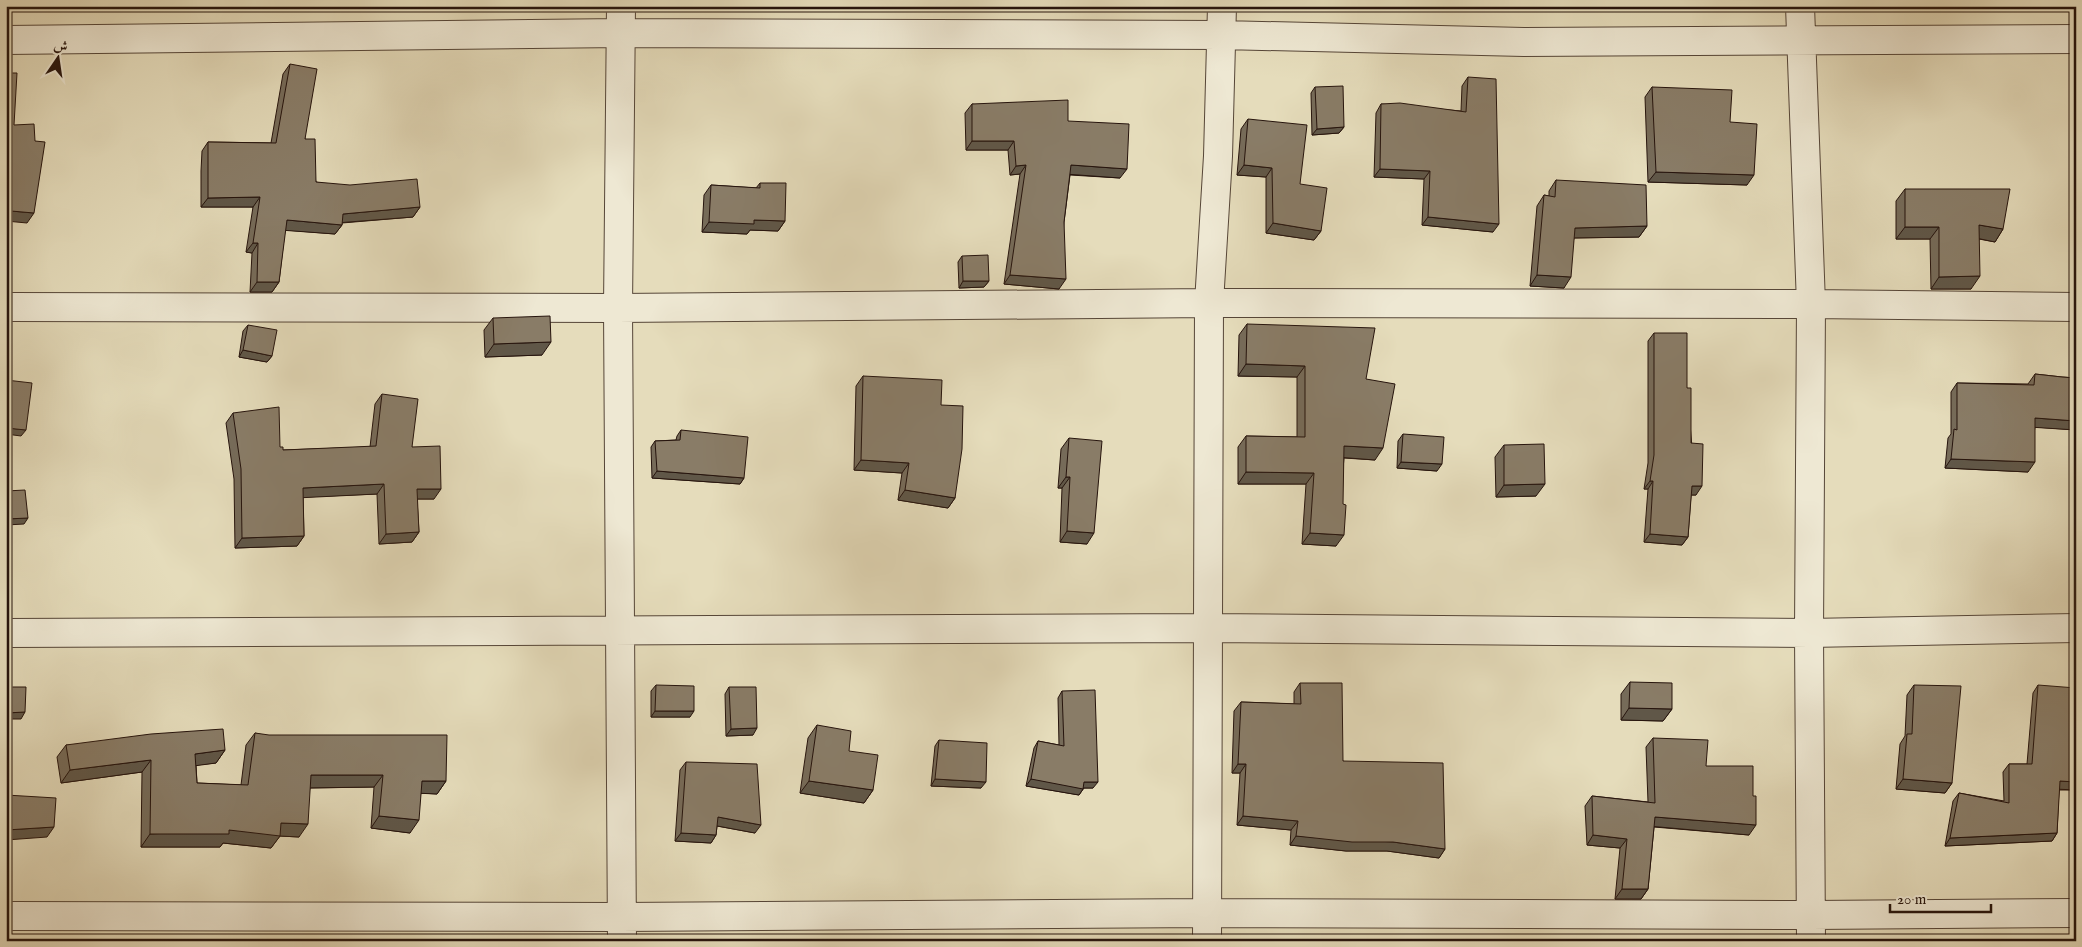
<svg xmlns="http://www.w3.org/2000/svg" width="2082" height="947" font-family="'IM FELL English',Amiri,serif">
<style>
.lines{fill:none;stroke-linecap:round;stroke-linejoin:round}
.minor-casing{stroke:#564638;stroke-width:30}
.minor{stroke:#eee8d3;stroke-width:28}
.wall{fill:#766b59;stroke:#26140d}
.shaded-wall{fill:#605748;stroke:#26140d}
.building{fill:#897c67;stroke:#26140d}
</style>
<rect width="100%" height="100%" fill="#e5dcbb"/>
<filter id="stains"><feTurbulence type="fractalNoise" baseFrequency=".004" numOctaves="4"/><feColorMatrix values="0 0 0 0 .2 0 0 0 0 .09 0 0 0 0 .02 0 0 0 .5 -.17"/></filter>
<radialGradient id="worn" r=".72"><stop offset=".6" stop-color="#630" stop-opacity="0"/><stop offset="1" stop-color="#630" stop-opacity=".3"/></radialGradient>
<g class="lines">
<defs>
<path id="minor" d="M621,6L618,308L622,941
M1800,6L1811,304L1809,633L1811,941
M6,40L621,33L1222,35L1524,42L2076,39
M6,307L618,308L1209,303L1811,304L2076,307
M6,633L1207,628L1809,633L2076,628
M6,916L621,917L1207,913L1812,915L2076,913
M1207,941L1209,303L1218,156L1222,6"/>
</defs>
<use href="#minor" class="minor-casing"/>
<use href="#minor" class="minor"/>
</g>
<path class="wall" d="M290,64L305,139L316,182L420,207L413,217L342,223V225L335,234L285,230L279,282L272,292H250L252,253L246,252L253,207H201V171L202,151L208,142L271,143L283,74Z
M1468,77L1493,232L1422,225L1424,179L1374,177L1376,113L1381,104L1461,111L1462,86Z
M1315,87L1344,127L1339,133L1312,135L1311,93Z
M1652,87L1730,122L1747,185L1648,182L1645,97Z
M972,104L1068,121L1120,178L1070,175L1064,222L1059,289L1004,284L1020,174L1010,175L1008,150H966L965,113Z
M1248,119L1321,231L1314,240L1266,233V177L1237,175L1241,129Z
M1556,180L1647,226L1639,237L1574,238L1564,288L1530,286L1537,206L1544,195L1549,196V191Z
M760,183L785,221L778,231L750,230L747,234L702,232L704,195L711,185L756,188Z
M1905,189L2003,229L1995,242L1979,239L1971,289H1931L1930,239H1896V201Z
M962,256L989,281L984,287L959,288L958,262Z
M493,318L542,355L485,357L484,330Z
M1247,324L1366,379L1375,460L1344,458L1336,546L1302,544L1306,484H1238V447L1246,436L1297,437V377L1238,376L1239,335Z
M248,325L272,356L267,362L239,357L243,331Z
M1654,333L1687,388L1696,495H1691L1688,537L1682,545L1644,542L1648,489H1644L1648,463V341Z
M2035,374L2062,377L2076,378V430L2035,427L2028,472L1945,468L1948,438L1951,434V392L1957,383L2028,384Z
M863,376L941,405L955,498L948,508L898,500L902,473L854,470L856,386Z
M382,394L412,447L434,499H417L419,532L412,542L379,544L377,494L303,497L304,536L297,546L235,548L234,479L226,423L233,413L280,447L283,450L370,447L375,404Z
M681,430L744,478L740,484L652,478L651,447L655,441L676,440L677,436Z
M1403,434L1437,471L1397,468L1398,441Z
M1069,438L1087,544L1060,542L1062,488H1058L1061,449Z
M1504,445L1536,496L1496,497L1495,457Z
M1630,682L1672,709L1663,721L1621,720V694Z
M1300,683L1343,761L1445,849L1439,858L1387,851H1346L1290,845L1291,830L1237,825L1240,773H1232L1234,711L1241,702L1294,704V692Z
M656,685L690,717H651V691Z
M1914,685L1952,783L1945,793L1896,789L1900,744L1905,736L1907,695Z
M2038,685L2074,737H2076V790H2059L2057,833L2052,841L1945,846L1953,801L1959,793L2004,801L2003,772L2009,764H2027L2033,693Z
M729,687L753,735L726,736L725,694Z
M1062,691L1093,788H1084L1079,795L1026,786L1034,748L1038,741L1059,745L1058,698Z
M817,725L849,751L873,790L864,803L800,793L808,738Z
M255,733L446,781L437,794L421,793L410,833L371,828L374,787L310,788L299,837L280,836L271,848L223,843L220,847H141L142,772L61,783L57,757L66,745L225,750L216,763L196,765L197,783L241,785L246,745Z
M1653,738L1706,766L1749,835L1654,827L1648,889L1641,899H1615L1620,848L1587,845L1585,806L1592,796L1648,802L1646,747Z
M939,740L981,788L931,786L935,746Z
M686,762L755,833L717,826L716,835L711,843L675,841L680,770Z"/>
<path class="shaded-wall" d="M1344,127L1339,133L1312,135L1317,129Z
M972,141H1014L1008,150H966Z
M1026,165L1020,174L1010,175L1016,166Z
M1071,165L1127,169L1120,178L1065,174Z
M1244,165L1272,168L1266,177L1237,175Z
M1380,169L1430,171L1424,179L1374,177Z
M1656,172L1754,175L1747,185L1648,182Z
M260,197L253,207H201L208,198Z
M420,207L413,217L336,223L343,214Z
M11,211L34,213L27,223L6,221Z
M1428,217L1499,224L1493,232L1422,225Z
M287,220L342,225L335,234L280,230Z
M754,220L785,221L778,231L750,230L747,234L702,232L709,222Z
M1273,223L1321,231L1314,240L1266,233Z
M1979,225L2003,229L1995,242L1971,237Z
M1647,226L1639,237L1568,238L1575,228Z
M1905,227H1939L1930,239H1896Z
M253,243H258L252,253L246,252Z
M1010,275L1066,279L1059,289L1004,284Z
M1537,275L1571,277L1564,288L1530,286Z
M1980,276L1971,289H1931L1939,277Z
M963,281H989L984,287L959,288Z
M257,282H279L272,292H250Z
M551,342L542,355L485,357L494,344Z
M243,350L272,356L267,362L239,357Z
M1246,364L1305,366L1297,377L1238,376Z
M2035,418L2076,421V430L2029,427Z
M6,428H10L26,430L21,436L6,434Z
M1344,446L1383,448L1375,460L1336,457Z
M1951,459L2035,462L2028,472L1945,468Z
M861,460L909,463L902,473L854,470Z
M1401,462L1442,464L1437,471L1397,468Z
M657,471L744,478L740,484L652,478Z
M1246,472L1314,473L1306,484H1238Z
M1066,477H1070L1062,488H1058Z
M1650,481H1653L1648,489H1644Z
M384,484L377,494L296,498L303,488Z
M1545,484L1536,496L1496,497L1504,485Z
M1692,486H1702L1696,495H1686Z
M417,489H441L434,499H410Z
M905,490L955,498L948,508L898,500Z
M28,518L24,524L6,525V519Z
M1067,531L1094,533L1087,544L1060,542Z
M419,532L412,542L379,544L386,534Z
M1310,533L1344,535L1336,546L1302,544Z
M1650,534L1688,537L1682,545L1644,542Z
M304,536L297,546L235,548L242,538Z
M1629,708L1672,709L1663,721L1621,720Z
M655,711H694L690,717H651Z
M25,712L21,719H6V713Z
M757,728L753,735L726,736L731,729Z
M225,750L216,763L186,767L195,754Z
M151,760L142,772L61,783L70,770Z
M1238,764H1246L1240,773H1232Z
M311,775H383L374,787L302,788Z
M935,779L986,782L981,788L931,786Z
M1031,779L1084,782H1098L1093,788H1080L1083,789L1079,795L1026,786Z
M1903,779L1952,783L1945,793L1896,789Z
M422,781H446L437,794L414,793Z
M809,781L873,790L864,803L800,793Z
M2060,781L2076,782V790L2054,789Z
M379,816L419,820L410,833L371,828Z
M1243,816L1298,821L1291,830L1237,825Z
M718,817L761,825L755,833L712,825Z
M1655,817L1756,825L1749,835L1648,826Z
M281,823L308,824L299,837L280,836L271,848L223,843L220,847H141L150,834L229,830Z
M54,827L47,837L6,840V830Z
M681,833L716,835L711,843L675,841Z
M2057,833L2052,841L1945,846L1950,838Z
M1593,835L1627,839L1620,848L1587,845Z
M1296,836L1393,842L1445,849L1439,858L1387,851H1346L1290,845Z
M1622,889H1648L1641,899H1615Z"/>
<path class="building" d="M290,64L317,69L305,139H315L316,182L350,185L417,179L420,207L343,214L342,225L287,220L279,282H257L258,243H253L260,197L208,198V142L276,143Z
M6,73H17L14,125L34,124L35,141L45,142L34,213L11,211L6,283Z
M1468,77L1496,79L1499,224L1428,217L1430,171L1380,169L1381,104L1400,103L1466,112Z
M1343,86L1344,127L1317,129L1315,87Z
M1652,87L1732,90L1730,122L1757,124L1754,175L1656,172Z
M1068,100V121L1129,124L1127,169L1071,165L1064,222L1066,279L1010,275L1026,165L1016,166L1014,141H972V104Z
M1248,119L1307,125L1300,184L1327,188L1321,231L1273,223L1272,168L1244,165Z
M1556,180L1646,185L1647,226L1575,228L1571,277L1537,275L1544,195L1555,197Z
M760,183H786L785,221L754,220V224L709,222L711,185L760,188Z
M1905,189H2010L2003,229L1979,225L1980,276L1939,277V227H1905Z
M988,255L989,281H963L962,256Z
M550,316L551,342L494,344L493,318Z
M1247,324L1375,328L1366,379L1395,384L1383,448L1344,446L1343,504L1346,505L1344,535L1310,533L1314,473L1246,472V436L1305,437V366L1246,364Z
M248,325L277,330L272,356L243,350Z
M1654,333H1687V388H1691V443L1703,444L1702,486H1692L1688,537L1650,534L1653,481H1650L1654,455Z
M2035,374L2062,377L2076,378V421L2035,418V462L1951,459L1954,429L1957,430V383L2034,385Z
M863,376L942,380L941,405L963,406L962,449L955,498L905,490L909,463L861,460Z
M6,380L32,383L26,430L6,428Z
M382,394L418,399L412,447L440,446L441,489H417L419,532L386,534L384,484L303,488L304,536L242,538L241,469L233,413L279,407L280,447H283V450L376,446Z
M681,430L748,437L744,478L657,471L655,441L680,440Z
M1403,434L1444,437L1442,464L1401,462Z
M1069,438L1102,441L1094,533L1067,531L1070,477H1066Z
M1544,444L1545,484L1504,485V445Z
M25,490L28,518L6,519V491Z
M1630,682L1672,683V709L1629,708Z
M1300,683H1342L1343,761L1443,763L1445,849L1393,842H1352L1296,836L1298,821L1243,816L1246,764H1238L1241,702L1301,704Z
M656,685L694,686V711H655Z
M1914,685L1961,686L1952,783L1903,779L1907,734H1912Z
M2038,685L2076,688V711L2074,737H2076V782L2060,781L2057,833L1950,838L1959,793L2009,803V764H2032Z
M6,687H26L25,712L6,713Z
M729,687H756L757,728L731,729Z
M1095,690L1098,782H1084L1083,789L1031,779L1038,741L1064,746L1062,691Z
M817,725L851,731L849,751L878,755L873,790L809,781Z
M223,729L225,750L195,754L197,783L248,785L255,733L269,735H447L446,781H422L419,820L379,816L383,775H311L308,824L281,823L280,836L229,830V834H150L151,760L70,770L66,745L151,734Z
M1653,738L1708,740L1706,766H1753V796H1756V825L1655,817L1648,889H1622L1627,839L1593,835L1592,796L1655,803Z
M939,740L987,743L986,782L935,779Z
M686,762L757,764L761,825L718,817L716,835L681,833Z
M6,795L56,798L54,827L6,830Z
M1617,938L1634,941H1617Z"/>
<rect width="2082" height="947" fill="none" stroke="#e5dcbb" stroke-width="25"/>
<rect x="8" y="8" width="2067" height="932" fill="none" stroke="#26140d" stroke-width="2.5"/>
<rect x="12" y="12" width="2057" height="922" fill="none" stroke="#26140d"/>
<g transform="translate(58 58) rotate(13)" stroke="#eee8d3" stroke-width="4" paint-order="stroke">
<path d="M0-4L9 19L0 12L-9 19Z" fill="#26140d"/>
<text y="-8" font-size="14" font-weight="bold" text-anchor="middle" fill="#26140d">ش</text>
</g>
<path d="M1890 904v8h101v-8" fill="none" stroke="#26140d" stroke-width="2.5"/>
<text x="1897" y="904" font-size="15" fill="#26140d" stroke="#eee8d3" stroke-width="4" paint-order="stroke">20 m</text>
<rect width="100%" height="100%" filter="url(#stains)"/>
<rect width="100%" height="100%" fill="url(#worn)"/>
</svg>
